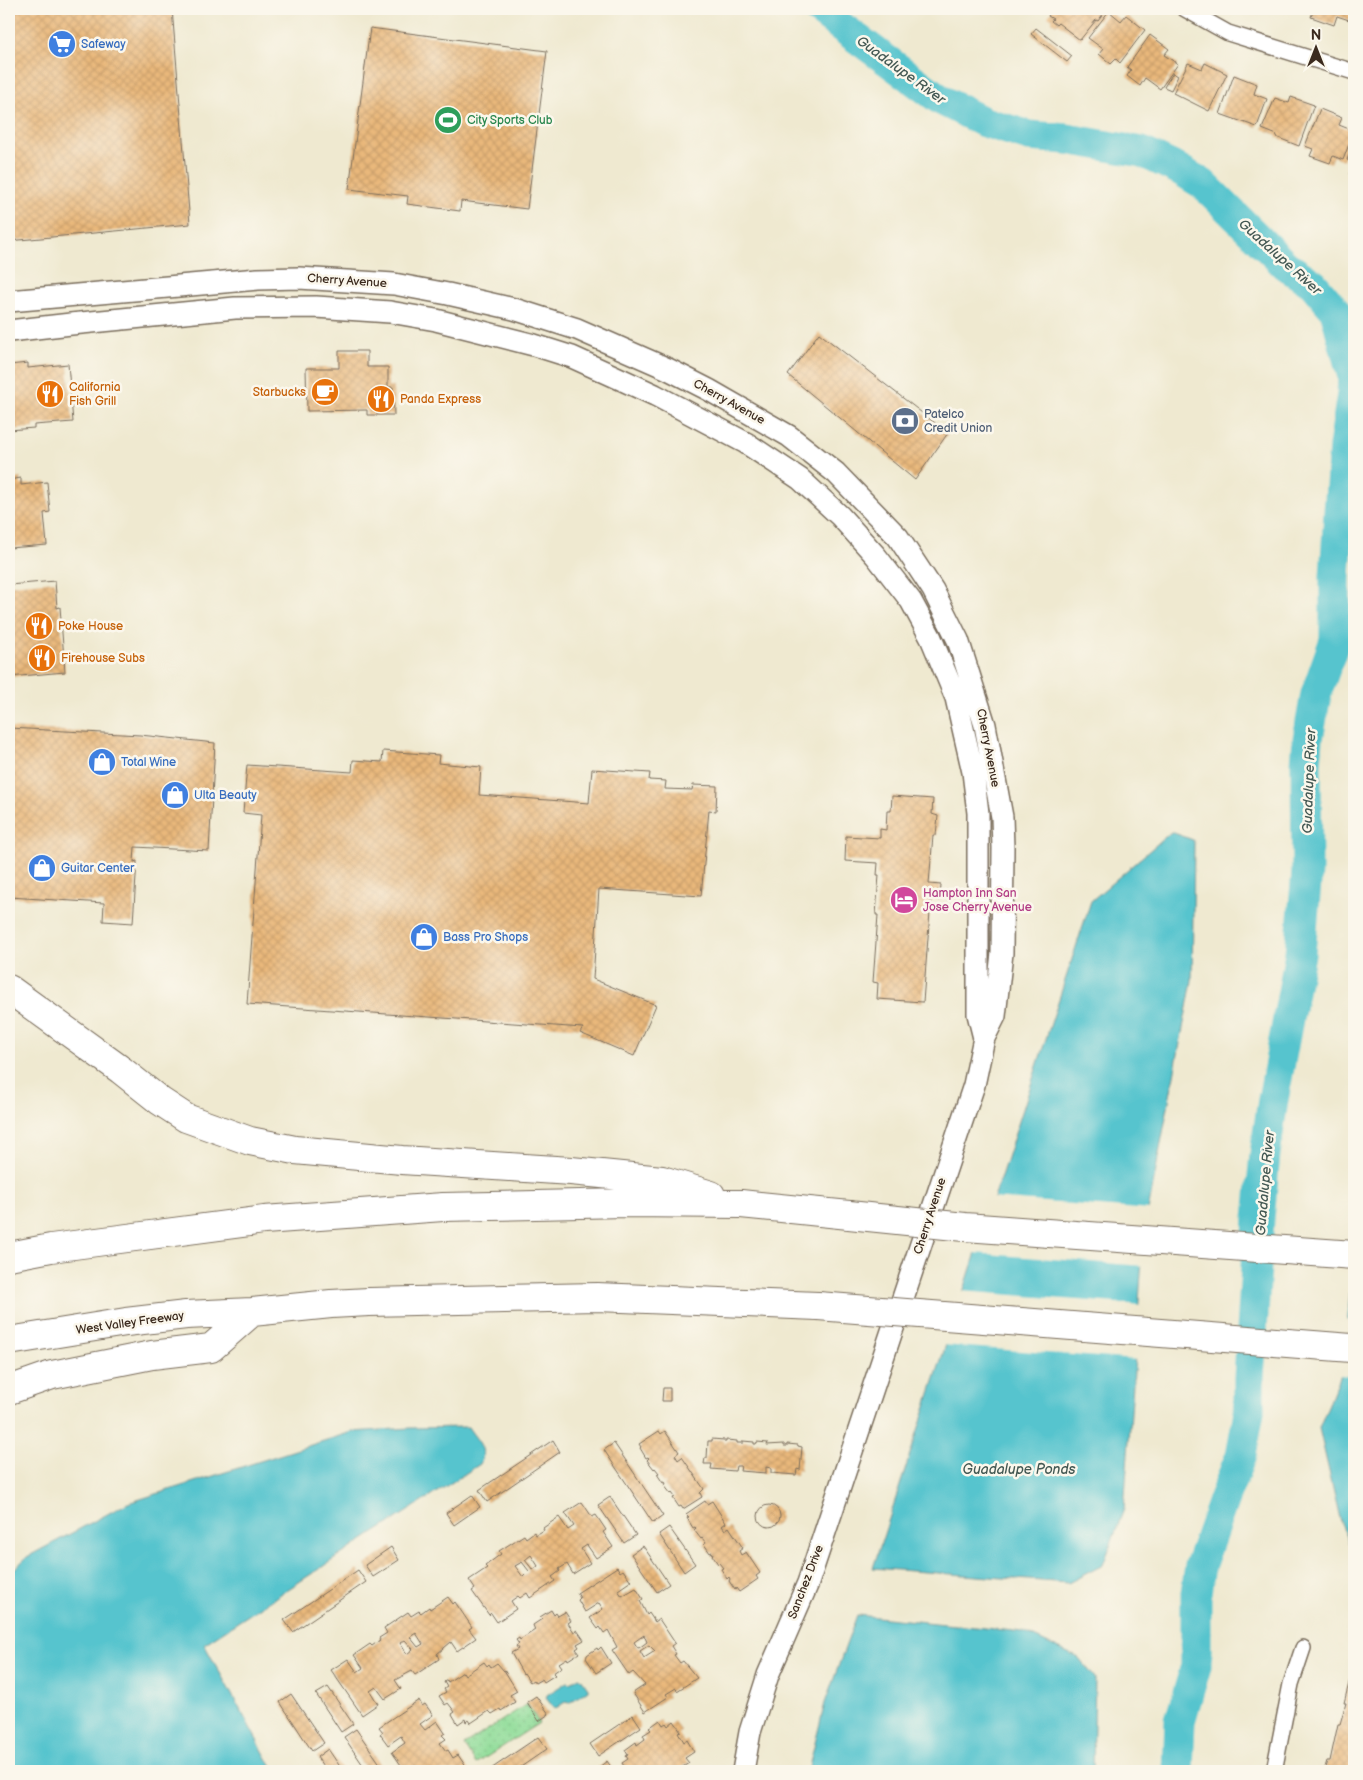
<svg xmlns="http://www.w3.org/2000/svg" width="1363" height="1780" font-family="'Balsamiq Sans',sans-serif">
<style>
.grass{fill:url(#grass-dots);stroke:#66845c}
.water{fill:#56c4ce;stroke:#487776}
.pier{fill:#efe9d0}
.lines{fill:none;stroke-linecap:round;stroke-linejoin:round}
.river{stroke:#56c4ce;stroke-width:31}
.building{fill:url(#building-cross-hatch);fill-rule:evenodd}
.street-casing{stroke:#7a6d5c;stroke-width:18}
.secondary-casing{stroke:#7a6d5c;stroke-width:24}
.highway-casing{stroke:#7a6d5c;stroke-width:30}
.street{stroke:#fff;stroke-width:15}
.secondary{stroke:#fff;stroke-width:21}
.highway{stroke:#fff;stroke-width:28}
.highway-bridge-casing{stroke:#7a6d5c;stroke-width:30;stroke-linecap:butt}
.highway-bridge{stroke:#fff;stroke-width:28}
.labels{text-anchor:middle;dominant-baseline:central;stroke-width:5;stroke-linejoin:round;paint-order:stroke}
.shop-label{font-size:12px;fill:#366cbe;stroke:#fbf7ec;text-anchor:start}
.leisure-label{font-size:12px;fill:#27864d;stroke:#fbf7ec;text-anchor:start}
.street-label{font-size:12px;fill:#3b2a1e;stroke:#fbf7ec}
.food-label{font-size:12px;fill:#c56008;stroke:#fbf7ec;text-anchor:start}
.service-label{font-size:12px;fill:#4e5e75;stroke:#fbf7ec;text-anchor:start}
.hotel-label{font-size:12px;fill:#b23c85;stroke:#fbf7ec;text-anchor:start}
.water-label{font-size:14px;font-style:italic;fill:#435853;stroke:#fbf7ec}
</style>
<defs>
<pattern id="grass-dots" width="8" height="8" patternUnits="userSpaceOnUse" patternTransform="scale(1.25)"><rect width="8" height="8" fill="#91dd9a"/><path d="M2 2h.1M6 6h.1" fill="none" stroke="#7ebe84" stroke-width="1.8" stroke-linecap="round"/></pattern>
<pattern id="building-cross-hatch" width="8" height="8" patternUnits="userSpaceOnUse" patternTransform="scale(1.25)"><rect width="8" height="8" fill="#e9b87b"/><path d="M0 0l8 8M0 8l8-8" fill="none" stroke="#c99e6a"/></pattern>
</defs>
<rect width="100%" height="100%" fill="#fbf7ec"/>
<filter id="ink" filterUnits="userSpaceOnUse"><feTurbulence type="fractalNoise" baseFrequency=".02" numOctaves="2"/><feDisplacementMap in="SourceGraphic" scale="10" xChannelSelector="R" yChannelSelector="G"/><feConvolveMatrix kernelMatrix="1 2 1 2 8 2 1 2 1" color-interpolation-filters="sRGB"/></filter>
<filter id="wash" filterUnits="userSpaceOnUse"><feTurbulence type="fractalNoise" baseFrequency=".0096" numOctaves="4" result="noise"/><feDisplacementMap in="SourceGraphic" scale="20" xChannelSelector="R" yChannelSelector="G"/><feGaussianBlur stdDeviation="1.12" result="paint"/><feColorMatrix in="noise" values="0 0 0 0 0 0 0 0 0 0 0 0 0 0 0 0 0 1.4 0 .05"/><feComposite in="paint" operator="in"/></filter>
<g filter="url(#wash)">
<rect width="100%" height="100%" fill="#efe9d0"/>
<path class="grass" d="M527,1704L539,1723L476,1764L464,1745Z"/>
<path class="water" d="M1171,832L1193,840L1194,843L1192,981L1144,1232L1124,1509L1103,1565L1068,1583L873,1568L1091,901Z
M1354,1240V1552L1341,1523L1319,1428L1344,1367Z
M468,1427C477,1441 488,1448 480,1464L204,1644L274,1771H9V1574L27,1557L128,1503L352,1432L410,1428Z
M857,1615L1023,1632L1079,1658L1095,1678L1093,1771H808L825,1703Z
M579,1677L581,1678L588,1688V1690L569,1703L565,1702L556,1708L553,1707L546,1698L547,1695L567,1682L570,1683Z"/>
<path class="pier" d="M991,1198L1151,1210L1147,1233L1144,1266L974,1253Z
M961,1291L1142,1305L1137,1360L943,1345Z
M1345,1320L1354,1321V1376L1338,1375L1342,1367Z"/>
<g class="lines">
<path class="river" d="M817,9L941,100L984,122L1029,136L1067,139L1142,152L1180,170L1203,184L1285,265L1313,284L1335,310L1353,377L1352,394L1344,447L1339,512L1335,577V640L1316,694L1308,739L1306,764L1307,871L1300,954L1273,1100L1265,1154L1259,1219L1249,1378V1412L1241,1455L1224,1498L1200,1566L1196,1593V1666L1180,1721L1178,1771"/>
</g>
<g id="blocks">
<path class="building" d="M9,9H172L190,224L9,241Z
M1053,9H1107L1098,21L1096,20L1080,40L1058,23L1056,25L1051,21L1053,19L1048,16Z
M1314,9H1354V15L1352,21L1337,16L1334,25L1311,17Z
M1109,11L1121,21L1126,15L1145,30L1120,63L1116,59L1111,64L1099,54L1103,49L1088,38Z
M370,28L547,51L527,209L461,201L460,211L407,204L408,196L349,189Z
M1036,28L1072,56L1067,62L1031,34Z
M1150,35L1169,49L1164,55L1178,64L1160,89L1145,78L1140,86L1127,76L1131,70L1127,67Z
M1188,63L1202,69L1205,63L1227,74L1209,111L1173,93Z
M1173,73L1178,76L1171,90L1164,87Z
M1234,75L1257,84L1254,94L1267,99L1257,127L1220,114Z
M1291,97L1314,105L1299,146L1276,137L1277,135L1262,129L1275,98L1289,103Z
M1320,109L1342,118L1339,125L1354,131L1343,160L1333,156L1330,163L1310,156L1313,149L1305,146Z
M1354,141V176L1349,174L1354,162L1347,160Z
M819,333L948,433L915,480L788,375Z
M339,351H367V367H388V387H393L394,415H367V410L307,411L306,368H339Z
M28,363V368L68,364L73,422L34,425V428L9,430V365Z
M21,478V485L47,482L50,512L44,513L47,545L9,548V480Z
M55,581L57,608L60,607L65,672L9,677V585Z
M9,728L140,735L215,743L209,851L135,847L134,862L137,861L133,923L103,921L104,903L9,897Z
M383,751L439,755L438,763L481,767L479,795L589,803L592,769L650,773L649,780L666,781L665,789L692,790L693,785L717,786L716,811L709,810L701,896L599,889L593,979L656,1005L634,1056L580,1033L583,1028L247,1004L261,815L243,813L247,765L352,772L353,760L382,762Z
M892,796L933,799L932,814L938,816L936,835H933L929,884L941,885L940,900L931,899L923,1002L877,999L878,983L873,982L878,915H876L879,875H877L878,863L845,861L846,836L880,838V829L886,830L887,811H891Z
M663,1388H670V1401H662Z
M659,1431L661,1434L665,1431L679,1452L675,1455L678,1460L682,1457L704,1489L700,1493L702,1497L683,1509L681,1506L679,1507L673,1498L675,1497L672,1493L671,1494L664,1485L666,1484L665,1482L663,1483L657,1474L659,1473L655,1468L654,1469L647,1460L649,1458L648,1457L646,1458L640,1448L641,1447L639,1444Z
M712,1439L724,1440V1442H726V1440L737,1441V1443H743V1441L754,1442V1444H756L757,1442L768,1443L767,1445L784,1444V1446H787V1444L798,1445V1446L802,1447L800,1470L797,1469L796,1475L771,1473V1468L766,1467V1473L740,1471L741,1466H736L735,1471L711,1469L712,1464H704L705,1458H707L708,1441H712Z
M553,1440L560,1452L487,1502L479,1490Z
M614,1443L663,1516L653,1523L604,1450Z
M472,1495L480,1507L454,1525L446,1513Z
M610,1497L636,1535L624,1543L598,1505Z
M705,1501L707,1504L712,1501L726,1523L722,1526L725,1530L729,1527L743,1548L739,1551L741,1555L746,1552L760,1573L756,1576L758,1579L739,1592L736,1588L735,1590L729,1581L730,1579L729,1577L727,1579L721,1569L723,1568L719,1563L718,1564L712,1555L713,1554L712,1552L710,1553L704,1544L706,1543L702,1538L701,1539L694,1530L696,1528L695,1527L693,1528L687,1518L689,1517L686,1514Z
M582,1502L592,1517L596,1515L606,1530L603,1532L613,1547L596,1558L587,1545L581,1549L590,1563L573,1574L567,1564L559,1569L560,1571L552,1577L555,1581L530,1598L527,1593L520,1598L518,1596L511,1601L516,1609L497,1622L491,1613L489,1615L472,1591L475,1589L469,1580L487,1568L485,1566L501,1554L499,1551L524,1535L526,1538L534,1532L536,1535L544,1530L543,1528L559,1517L568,1530L574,1526L565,1513ZM531,1555L538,1566L533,1570L525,1560ZM522,1562L529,1571L523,1577L515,1566Z
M758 1516a11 11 0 1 1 22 0a11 11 0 1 1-22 0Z
M669,1527L695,1564L684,1572L659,1534Z
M643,1546L669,1584L657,1592L631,1554Z
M391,1547L399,1560L373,1577L365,1565Z
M617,1567L620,1572L623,1570L631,1581L618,1590L622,1596L636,1588L643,1599L640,1601L647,1615L649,1613L655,1622L659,1619L675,1643L671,1646L676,1654L674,1655L680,1663L683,1661L697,1678L677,1691L676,1688L666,1694L668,1697L645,1712L633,1693L645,1685L633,1672L629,1675L612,1650L617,1647L608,1630L604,1633L600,1627L598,1629L590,1618L603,1609L599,1603L585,1612L578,1600L580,1598L577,1593ZM644,1635L647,1642L639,1648L637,1647L634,1642ZM649,1645L655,1651L644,1658L640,1651Z
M358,1570L366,1582L293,1632L284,1620Z
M448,1597L453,1604L455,1602L472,1627L469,1629L476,1638L457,1651L451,1642L437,1654L439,1659L415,1675L412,1671L395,1680L401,1689L385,1699L376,1687L370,1691L378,1704L362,1715L331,1670L348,1659L357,1672L363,1668L354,1655L370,1644L372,1646L380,1640L379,1638L387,1633L384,1628L408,1612L411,1616L419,1611L421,1613L429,1607L430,1609ZM416,1633L423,1644L418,1647L410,1637ZM405,1640L413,1649L407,1654L400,1643Z
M551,1610L554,1615L556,1613L558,1616L565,1612L571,1621L568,1623L574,1632L577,1630L584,1640L577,1644L579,1647L576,1649L579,1653L568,1660L567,1658L559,1663L562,1667L553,1673L555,1675L544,1682L542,1679L535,1683L533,1680L530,1682L524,1673L523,1674L511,1653L518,1649L516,1646L519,1644L516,1640L519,1638L520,1640L535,1630L533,1625L542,1619L540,1617Z
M601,1647L611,1663L596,1673L586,1658L587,1656V1655L597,1648L598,1650Z
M484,1662L487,1666L489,1664L491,1667L497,1663L504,1671V1670L517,1691L510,1695L515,1702L501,1711L500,1709L492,1714L489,1711L471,1723L469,1720L466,1722L465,1719L458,1724L452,1714L455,1712L448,1703L445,1705L439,1696L446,1692L444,1689L447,1687L444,1682L447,1680L448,1682L463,1672L465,1675Z
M1351,1675L1354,1676V1771H1324L1327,1761H1330L1338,1724H1340L1346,1703H1344Z
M328,1687L353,1724L341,1732L316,1694Z
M291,1694L324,1743L312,1751L280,1702Z
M536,1696L549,1714L539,1721L527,1702Z
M419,1700L422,1706L425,1704L433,1715L420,1724L425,1730L437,1721L445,1733L442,1735L446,1739L440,1743L446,1751L448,1750L453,1758L458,1755L469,1771H402L401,1769L403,1768L392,1752L405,1743L401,1736L388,1745L380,1734L383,1732L379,1727Z
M633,1715L641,1727L598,1756L590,1744Z
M660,1720L663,1725L666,1723L668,1726L674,1721L681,1731L678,1732L684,1742L687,1740L694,1752L685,1758L689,1763L678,1770L677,1769L673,1771H627L622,1763L628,1759L626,1756L628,1755L625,1750L636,1742L637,1745L645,1739L643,1735L651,1730L649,1728Z
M356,1729L385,1771H367L344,1737Z
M538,1737L547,1749L515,1771H488Z
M328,1749L343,1771H326L317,1757Z
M607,1761L614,1771H596L595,1770Z"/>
</g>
</g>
<g filter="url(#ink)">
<use href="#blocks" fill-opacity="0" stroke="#7a6d5c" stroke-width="1"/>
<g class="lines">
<defs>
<path id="street" d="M1185,9L1228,33L1354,72
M1274,1771L1291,1684L1303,1648"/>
<path id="secondary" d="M9,301L258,279L299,278L394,284L448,294L514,309L577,329L668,369L709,390L789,436L836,473L898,537L933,590L958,640L985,725L1002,817L1003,848L1002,953L995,1016L984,1038L974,1085L808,1583L768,1675L750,1732L743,1771
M9,331L71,324L235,308L316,307L390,312L436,320L534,345L572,357L616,377L655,395L746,443L800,479L840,516L876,556L911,601L931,638L956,698L973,772L978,813V1014L984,1038"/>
<path id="highway" d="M9,989L121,1070L160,1101L186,1118L250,1141L295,1150L402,1160L571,1171L662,1180L711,1195
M9,1256L51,1248L264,1220L443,1207L624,1203L741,1204L849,1215
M9,1341L126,1322L186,1315L252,1312L331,1304L369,1302L597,1297L818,1306
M9,1390L52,1375L152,1355L211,1348L252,1312"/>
</defs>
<use href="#street" class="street-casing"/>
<use href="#secondary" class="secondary-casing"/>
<use href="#highway" class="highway-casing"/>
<use href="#street" class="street"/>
<use href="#secondary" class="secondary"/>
<use href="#highway" class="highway"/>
<defs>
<path id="highway-bridge" d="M849,1215L965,1227L1354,1255
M818,1306L1351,1348"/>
</defs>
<use href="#highway-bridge" class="highway-bridge-casing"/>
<use href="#highway-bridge" class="highway-bridge"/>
</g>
</g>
<defs>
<symbol id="supermarket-disc" viewBox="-11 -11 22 22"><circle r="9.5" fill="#3f7fe0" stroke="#fbf7ec"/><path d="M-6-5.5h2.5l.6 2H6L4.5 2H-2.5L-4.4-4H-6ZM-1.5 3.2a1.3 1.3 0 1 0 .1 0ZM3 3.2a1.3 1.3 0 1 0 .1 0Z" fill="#fff"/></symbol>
<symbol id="stadium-disc" viewBox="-11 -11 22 22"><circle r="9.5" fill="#2e9e5b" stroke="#fbf7ec"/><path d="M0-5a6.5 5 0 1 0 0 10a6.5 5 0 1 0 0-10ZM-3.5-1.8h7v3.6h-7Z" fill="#fff"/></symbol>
<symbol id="cafe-disc" viewBox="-11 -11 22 22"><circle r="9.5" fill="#e8710a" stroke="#fbf7ec"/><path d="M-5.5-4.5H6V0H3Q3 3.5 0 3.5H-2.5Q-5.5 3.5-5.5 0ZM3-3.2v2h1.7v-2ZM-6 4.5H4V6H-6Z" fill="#fff"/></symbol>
<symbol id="restaurant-disc" viewBox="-11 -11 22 22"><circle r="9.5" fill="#e8710a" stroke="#fbf7ec"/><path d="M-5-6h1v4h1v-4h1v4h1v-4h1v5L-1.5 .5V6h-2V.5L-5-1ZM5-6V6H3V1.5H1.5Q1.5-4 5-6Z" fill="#fff"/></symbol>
<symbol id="bank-disc" viewBox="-11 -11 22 22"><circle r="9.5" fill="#5c6f8a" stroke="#fbf7ec"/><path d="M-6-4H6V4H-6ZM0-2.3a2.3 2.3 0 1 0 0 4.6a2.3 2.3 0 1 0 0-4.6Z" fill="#fff"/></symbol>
<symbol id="shop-disc" viewBox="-11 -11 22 22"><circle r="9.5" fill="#3f7fe0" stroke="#fbf7ec"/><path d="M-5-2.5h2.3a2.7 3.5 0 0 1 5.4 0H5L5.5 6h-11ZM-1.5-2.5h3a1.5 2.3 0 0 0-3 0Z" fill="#fff"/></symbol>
<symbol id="hotel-disc" viewBox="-11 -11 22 22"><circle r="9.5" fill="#d1479c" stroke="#fbf7ec"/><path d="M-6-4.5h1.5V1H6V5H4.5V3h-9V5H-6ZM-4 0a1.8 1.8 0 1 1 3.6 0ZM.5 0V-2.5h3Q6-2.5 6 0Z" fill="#fff"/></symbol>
</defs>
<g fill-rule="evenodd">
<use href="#supermarket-disc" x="46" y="28" width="32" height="32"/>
<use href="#stadium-disc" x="432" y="104" width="32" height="32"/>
<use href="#cafe-disc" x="309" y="376" width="32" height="32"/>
<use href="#restaurant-disc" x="34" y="378" width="32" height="32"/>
<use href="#restaurant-disc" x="365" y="383" width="32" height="32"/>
<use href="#bank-disc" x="889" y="405" width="32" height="32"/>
<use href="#restaurant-disc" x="23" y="610" width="32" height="32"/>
<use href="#restaurant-disc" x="26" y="642" width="32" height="32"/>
<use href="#shop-disc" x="86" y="746" width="32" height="32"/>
<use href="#shop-disc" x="159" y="779" width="32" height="32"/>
<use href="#shop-disc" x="26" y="852" width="32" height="32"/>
<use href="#hotel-disc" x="888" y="884" width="32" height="32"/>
<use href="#shop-disc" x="408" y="921" width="32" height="32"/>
</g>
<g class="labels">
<g class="shop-label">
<text x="81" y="44">Safeway</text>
<text x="121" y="762">Total Wine</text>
<text x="194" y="795">Ulta Beauty</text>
<text x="61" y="868">Guitar Center</text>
<text x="443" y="937">Bass Pro Shops</text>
</g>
<g class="leisure-label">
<text x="467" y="120">City Sports Club</text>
</g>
<g class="street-label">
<text transform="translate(347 281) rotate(4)">Cherry Avenue</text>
<text transform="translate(729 402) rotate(29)">Cherry Avenue</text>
<text transform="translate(988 748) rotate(79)">Cherry Avenue</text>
<text transform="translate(930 1216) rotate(-72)">Cherry Avenue</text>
<text transform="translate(130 1323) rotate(-8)">West Valley Freeway</text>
<text transform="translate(806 1582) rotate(-69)">Sanchez Drive</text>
</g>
<g class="food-label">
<text x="69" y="387">California<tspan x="69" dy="14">Fish Grill</tspan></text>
<text x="306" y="392" text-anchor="end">Starbucks</text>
<text x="400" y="399">Panda Express</text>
<text x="58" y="626">Poke House</text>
<text x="61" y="658">Firehouse Subs</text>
</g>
<g class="service-label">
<text x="924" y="414">Patelco<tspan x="924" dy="14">Credit Union</tspan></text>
</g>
<g class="hotel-label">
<text x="923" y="893">Hampton Inn San<tspan x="923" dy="14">Jose Cherry Avenue</tspan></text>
</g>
<g class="water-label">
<text transform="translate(901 70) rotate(36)">Guadalupe River</text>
<text transform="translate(1280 257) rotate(42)">Guadalupe River</text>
<text transform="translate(1309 781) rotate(-88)">Guadalupe River</text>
<text transform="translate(1265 1183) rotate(-85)">Guadalupe River</text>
<text x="1019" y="1469">Guadalupe Ponds</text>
</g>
</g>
<rect width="1363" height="1780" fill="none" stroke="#fbf7ec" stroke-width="30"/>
<g transform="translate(1316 48)" stroke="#fbf7ec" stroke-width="4" paint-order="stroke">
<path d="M0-4L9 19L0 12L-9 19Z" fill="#3b2a1e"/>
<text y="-8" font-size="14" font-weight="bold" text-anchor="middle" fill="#3b2a1e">N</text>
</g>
</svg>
